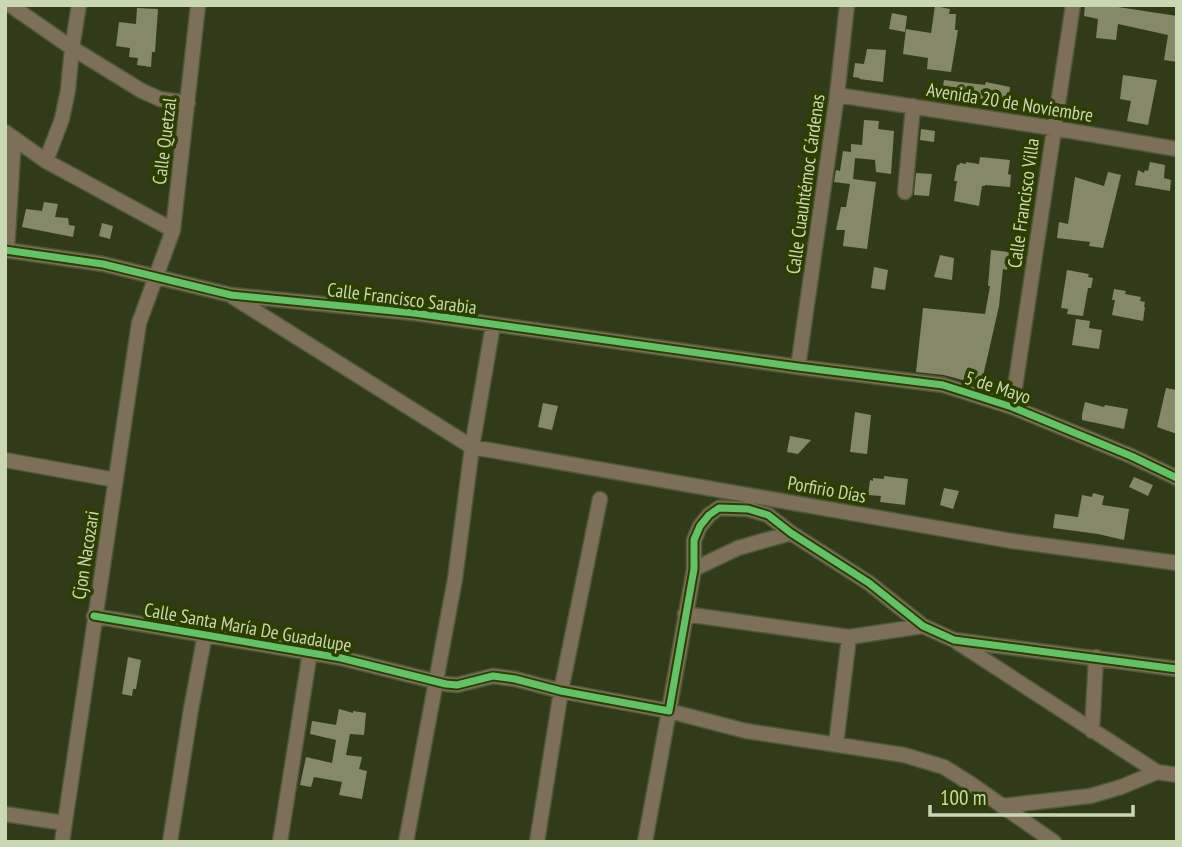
<svg xmlns="http://www.w3.org/2000/svg" width="1182" height="847" font-family="'PT Sans Narrow',sans-serif">
<style>
.building{fill:#85896a}
.lines{fill:none;stroke-linecap:round;stroke-linejoin:round}
.minor-casing{stroke:#4f583b;stroke-width:17}
.minor{stroke:#7d6f5a;stroke-width:14}
.cycleway-casing{stroke:#2c3e00;stroke-width:11}
.cycleway{stroke:#61c268;stroke-width:7}
.labels{text-anchor:middle;dominant-baseline:central;stroke-width:7;stroke-linejoin:round;paint-order:stroke}
.street-label{font-size:19px;fill:#c9d8b2;stroke:#2c3e00}
</style>
<rect width="100%" height="100%" fill="#313b1a"/>
<path class="building" d="M1085,5H1105L1177,16V62L1164,60L1168,35L1118,24L1116,40L1096,38L1098,19L1084,16Z
M935,6L950,9L949,14H956L955,30H958L951,72L927,69L928,58L903,54L906,29L931,33Z
M137,8L158,9L155,52H152L151,67L137,65L138,58L129,57L130,48L116,46L119,22L136,24Z
M892,13L907,16L905,32L889,29Z
M867,49L886,50L883,82L859,79L860,78L853,77L855,63L864,64Z
M1123,75L1157,80L1148,125L1127,121L1131,101L1120,99Z
M944,80L985,85L986,82L1010,87L1008,104L942,91Z
M864,120L879,121L878,129L894,131L891,174L876,172L875,160L855,158L853,179L876,182L867,249L843,246L845,230H836L841,207H846L850,184L834,182L836,170L840,171L843,151L851,152V144L862,145Z
M921,129L935,131L934,142L920,140Z
M980,157L1010,160L1008,174L1011,175L1010,187L985,185V186H982L979,206L954,201L957,181H954L957,165H959L960,163L966,164V162L979,164Z
M1150,162L1165,165L1164,178L1171,180L1170,191L1135,185L1138,170L1144,173L1145,170L1148,171Z
M1108,172L1121,175L1103,248L1089,246L1090,242L1057,238L1059,222L1068,224L1075,177L1104,186Z
M916,173L932,174L929,196L914,195Z
M44,202L58,204L55,217L68,218L69,225L75,226L73,237L22,227L26,209L42,211Z
M102,223L113,226L110,239L99,236Z
M991,250L1009,252L1007,270L1003,269L999,306L981,385L944,375L916,372L923,308L985,314L990,286H988Z
M940,255L954,258L952,280L934,277Z
M874,267L888,270L885,290L871,288Z
M1067,270L1089,274L1088,277L1093,278L1091,288H1088L1083,316L1067,314L1068,309L1061,308Z
M1114,289L1126,291L1125,294L1141,297L1140,301L1145,302L1144,307H1145L1143,321L1112,315L1115,300H1112Z
M1076,319L1090,321L1089,328L1102,330L1099,349L1072,345Z
M1166,388L1177,390V434L1157,427Z
M1085,402L1104,407L1105,405L1128,409L1124,429L1082,420V415Z
M543,403L558,406L552,430L538,427Z
M855,412L871,415L867,454L850,452Z
M790,436L811,440L798,454L787,452Z
M884,476L908,479L905,505L880,502L881,496L868,495L870,480L873,481V478L884,479Z
M1134,477L1153,485L1148,496L1129,487Z
M944,488L959,491L953,509L940,505Z
M1093,493L1104,496L1102,505L1129,509L1124,540L1098,534L1053,528L1055,514L1078,517L1082,495L1092,497Z
M128,657L141,660L136,689H133L132,696L122,694Z
M339,709L353,713V711L366,713L364,735L350,734L346,755L362,757L359,769L367,771L362,799L339,795L342,782L314,777L311,787L300,785L306,757L332,763L336,740L310,734L312,721L336,725Z"/>
<g class="lines">
<defs>
<path id="minor" d="M10,5L72,48L142,91L160,99L188,103
M837,95L1053,128L1177,149
M5,132L46,161L173,230
M46,161L62,119L68,90L72,48L79,5
M905,192L913,106
M5,250L103,264L231,295L414,313L798,367L943,385L1012,407L1131,456L1177,478
M7,250L14,138
M233,297L472,447L1012,541L1177,563
M798,367L837,95L847,5
M1012,407L1073,5
M5,460L116,480
M694,569L738,548L791,533
M685,614L849,637L923,626
M94,616L341,658L446,684L457,685L493,676L515,679L561,691L669,711L694,569V540L700,526L709,515L719,508L748,509L768,515L791,533L869,583L923,626L954,640L1177,669
M957,642L1157,772L1121,787L1090,796L1002,806
M1092,731L1096,657
M836,744L849,637
M1157,772L1177,775
M5,814L64,823
M62,842L139,323L173,230L198,5
M170,842L191,709L205,634
M280,842L310,652
M406,842L455,579L472,447L493,325
M537,842L561,691L600,499
M645,842L669,711L746,731L904,755L944,767L971,784L1054,842"/>
</defs>
<use href="#minor" class="minor-casing"/>
<use href="#minor" class="minor"/>
<defs>
<path id="cycleway" d="M5,250L103,264L231,295L414,313L798,367L943,385L1012,407L1131,456L1177,478
M94,616L341,658L446,684L457,685L493,676L515,679L561,691L669,711L694,569V540L700,526L709,515L719,508L748,509L768,515L791,533L869,583L923,626L954,640L1177,669"/>
</defs>
<use href="#cycleway" class="cycleway-casing"/>
<use href="#cycleway" class="cycleway"/>
</g>
<g class="labels">
<g class="street-label">
<text transform="translate(1010 102) rotate(9)">Avenida 20 de Noviembre</text>
<text transform="translate(164 141) rotate(-83)">Calle Quetzal</text>
<text transform="translate(805 184) rotate(-82)">Calle Cuauhtémoc Cárdenas</text>
<text transform="translate(1023 203) rotate(-82)">Calle Francisco Villa</text>
<text transform="translate(402 298) rotate(7)">Calle Francisco Sarabia</text>
<text transform="translate(998 387) rotate(18)">5 de Mayo</text>
<text transform="translate(827 489) rotate(10)">Porfirio Días</text>
<text transform="translate(85 555) rotate(-81)">Cjon Nacozari</text>
<text transform="translate(248 627) rotate(10)">Calle Santa María De Guadalupe</text>
</g>
</g>
<rect width="1182" height="847" fill="none" stroke="#c9d8b2" stroke-width="14"/>
<path d="M930 805v10h203v-10" fill="none" stroke="#c9d8b2" stroke-width="3.5"/>
<text x="940" y="805" font-size="21" fill="#c9d8b2" stroke="#2c3e00" stroke-width="5" paint-order="stroke">100 m</text>
</svg>
